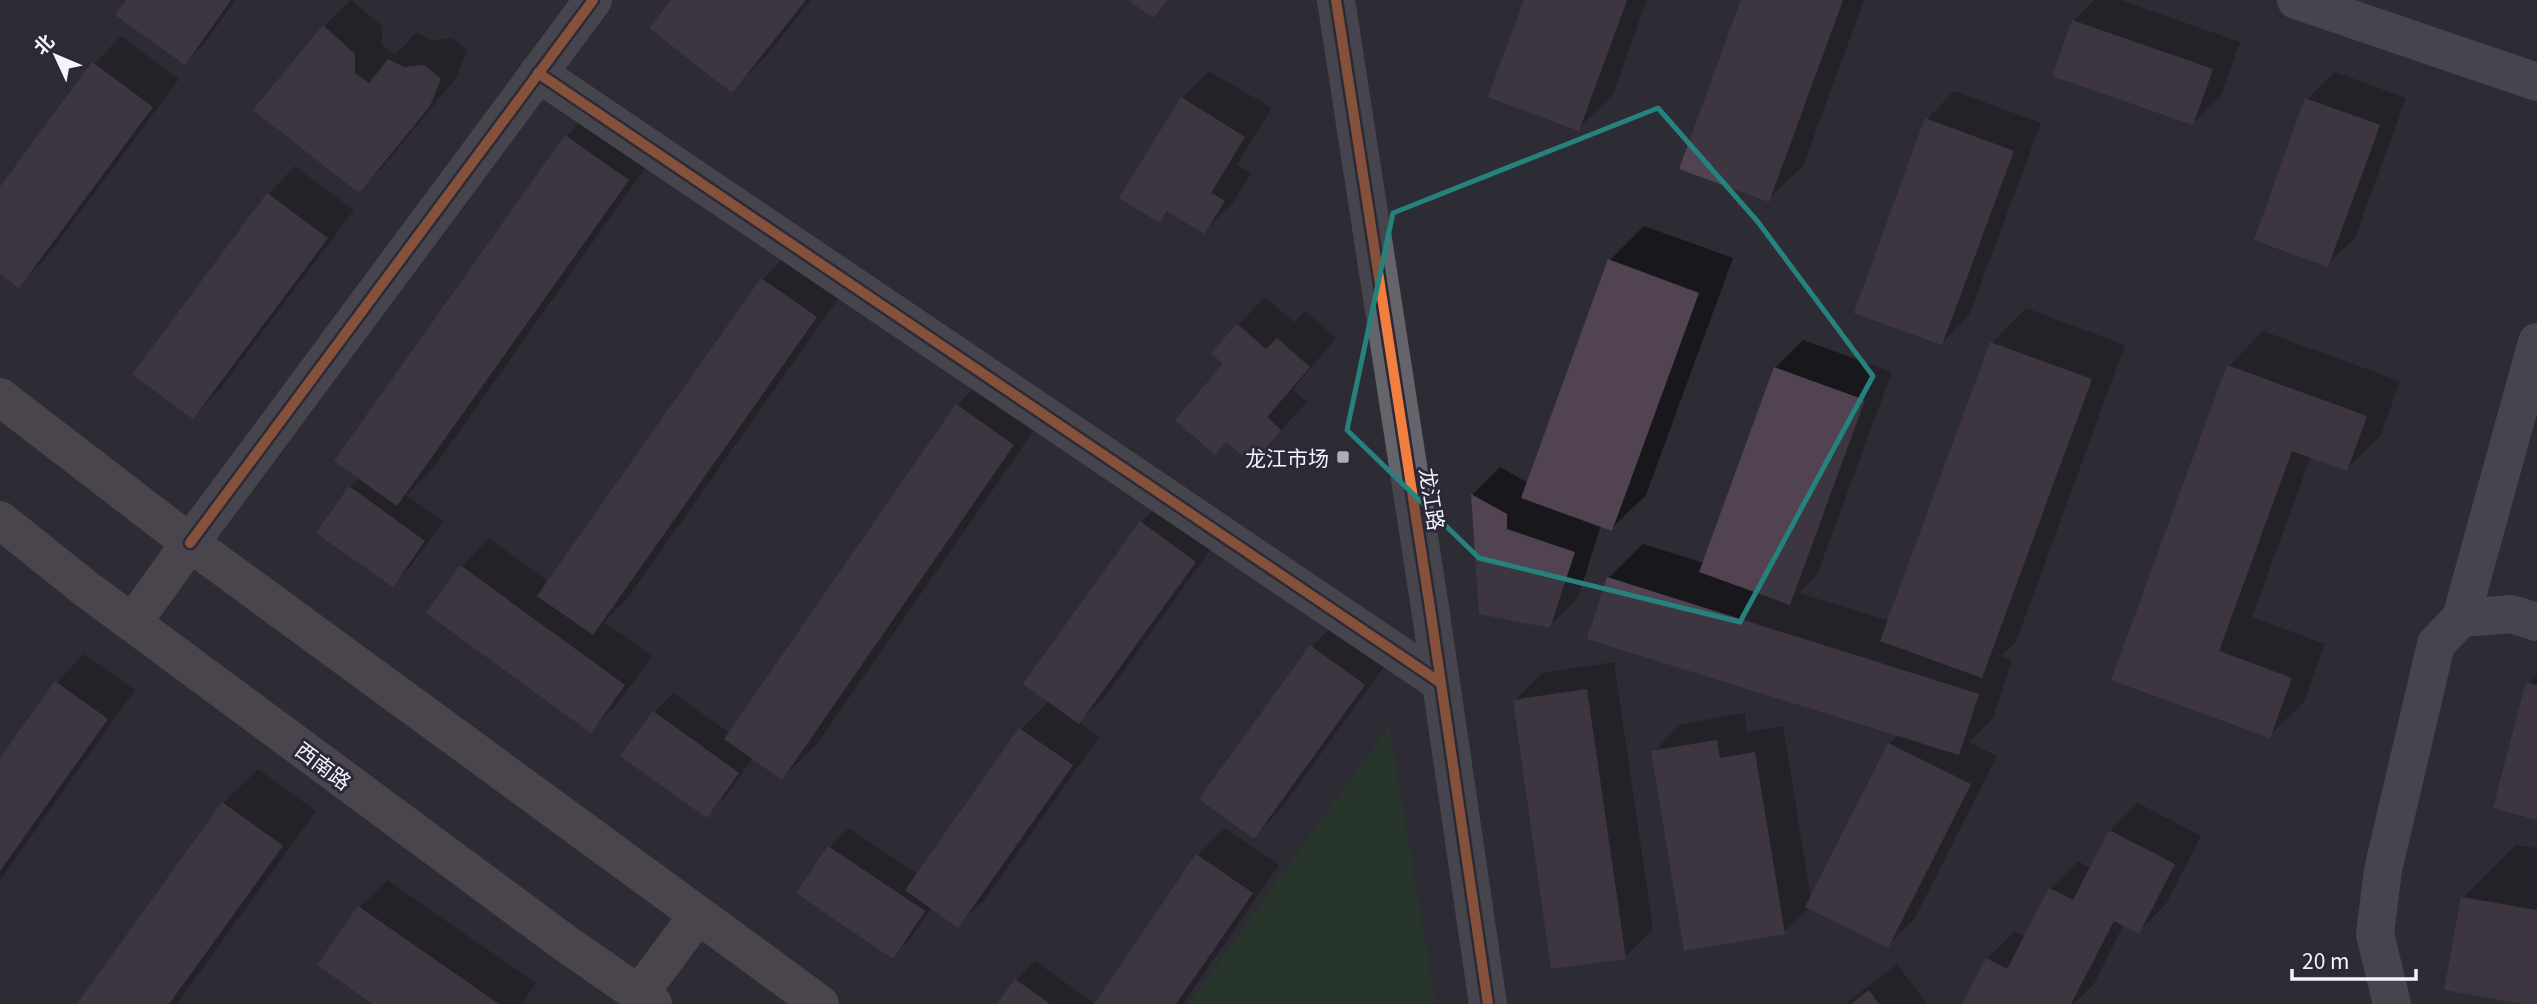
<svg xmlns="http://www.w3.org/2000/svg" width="2537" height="1004" font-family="Georgia,'Noto Sans SC',serif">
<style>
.green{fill:#234220}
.shadow{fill:#0007}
.building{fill:#514351}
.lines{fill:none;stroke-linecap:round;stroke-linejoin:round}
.minor{stroke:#65646b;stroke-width:38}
.major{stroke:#6d6469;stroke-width:38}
.cycleway-casing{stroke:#2b2838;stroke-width:15}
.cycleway{stroke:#f27e40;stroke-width:10}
.marked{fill:none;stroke:#26827c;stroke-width:5;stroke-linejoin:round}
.poi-dot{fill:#afadb7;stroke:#2b2838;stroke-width:2.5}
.labels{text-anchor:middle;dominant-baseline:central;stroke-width:6;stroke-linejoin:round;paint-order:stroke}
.poi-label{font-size:21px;fill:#f5f3fe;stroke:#2b2838;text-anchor:end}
.street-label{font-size:21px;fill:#f5f3fe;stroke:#2b2838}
</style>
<rect width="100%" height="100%" fill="#2d2c34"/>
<path class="green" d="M1389,726L1436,1004H1189Z"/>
<path class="shadow" d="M128,0H235L204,44L185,63Z
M351,0L382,26V45L395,55L417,32L432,41L452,38L467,50L457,77L386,163L359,191L324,26Z
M674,0H811L766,56L732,91Z
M1526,0H1647L1613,94L1578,129Z
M1743,0H1864L1803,166L1768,200Z
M2094,0H2120L2240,42L2221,96L2193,123L2073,21Z
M121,36L179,79L46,258L18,286L0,272V190L94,64Z
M1209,71L1272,108L1237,165L1251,173L1232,204L1204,231L1170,210L1160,221L1182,98Z
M2335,72L2406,98L2355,238L2327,265L2307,99Z
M1954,91L2041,123L1969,315L1942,343L1927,119Z
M601,101L662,144L432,470L406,495L443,521L411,566L392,585L350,487L360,478L336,461L567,136Z
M295,166L354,210L220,389L193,417L268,194Z
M1644,226L1733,258L1646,495L1611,529L1601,525L1578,598L1550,626L1481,612L1473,494L1500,467L1528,483L1610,260Z
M797,244L850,282L627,599L604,622L652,656L618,703L591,730L428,612L462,566L489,538L549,582L763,279Z
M1265,297L1294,322L1305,311L1336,338L1293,389L1307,402L1252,462L1226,363L1238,325Z
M2026,308L2125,345L2016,642L2001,656L2012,660L1993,718L1969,742L1997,756L1915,918L1888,946L1810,907L1784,932L1653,752L1681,724L1745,713L1747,732L1783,726L1811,899L1889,744L1899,734L1608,578L1643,544L1704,563L1776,367L1803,340L1892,372L1817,575L1799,593L1889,621L1992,343Z
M2263,331L2400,381L2381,435L2346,469L2311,456L2252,617L2325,644L2304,702L2269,736L2114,679L2229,366Z
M991,371L1048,410L817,744L782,778L753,758L726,796L707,816L654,712L673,693L730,733L957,405Z
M1169,495L1222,534L1107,694L1079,722L1099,737L986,898L958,925L932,907L911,938L892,957L798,893L830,847L849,828L918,875L1021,729L1049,701L1141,522Z
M1339,619L1391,657L1281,809L1254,837L1311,647Z
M84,654L135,690L0,880V761L57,682Z
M1614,662L1653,929L1625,957L1514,701L1542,673Z
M2537,674V818L2528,683Z
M258,769L316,811L177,1004H79L223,803Z
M2138,803L2201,836L2166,904L2139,932L2124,924L2094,984L2074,1004H1964L1987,959L2015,931L2025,937L2050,889L2078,861L2091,868L2110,831Z
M1225,828L1279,865L1183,1004H1096L1198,855Z
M2516,845L2537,848V1004H2534L2463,898Z
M387,880L536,983L522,1004H376L360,907Z
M1035,961L1095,1004H999L1016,980Z
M1897,964L1927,1004H1845Z"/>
<path class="building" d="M126,0H231L185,65L115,15Z
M671,0H806L732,93L649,28Z
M1128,0H1167L1153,18Z
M1524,0H1627L1579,131L1488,97Z
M1741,0H1843L1769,202L1679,169Z
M2072,20L2213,69L2193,125L2052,76Z
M323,25L355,54V73L369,83L388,59L404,67L424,65L441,79L430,106L359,193L253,110Z
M92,62L153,107L19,288L0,274V187Z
M1181,97L1245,137L1211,193L1225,201L1204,234L1167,211L1160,223L1119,198Z
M2305,98L2380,125L2328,267L2254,240Z
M1925,118L2014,151L1942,345L1854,313Z
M565,135L629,180L397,506L334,461Z
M267,193L328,238L193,419L132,374Z
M1608,259L1699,293L1612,531L1521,498Z
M761,278L817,317L593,635L537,596Z
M1237,324L1266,349L1277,338L1310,367L1267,417L1281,430L1252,464L1226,442L1215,455L1175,420L1223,364L1211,353Z
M1990,342L2092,379L1982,678L1880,641Z
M2227,365L2367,416L2347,471L2292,451L2219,651L2292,678L2270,738L2111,680Z
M1774,367L1865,400L1790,605L1699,572Z
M956,404L1014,445L782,780L724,739Z
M349,486L425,541L393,587L316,533Z
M1471,494L1507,514V529L1575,552L1550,628L1479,614Z
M1140,521L1196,562L1079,724L1023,684Z
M460,565L625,685L591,733L426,613Z
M1607,577L1979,694L1959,755L1587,639Z
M1310,645L1365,685L1254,839L1199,799Z
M55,681L108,719L0,871V758Z
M2526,682L2537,685V820L2493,808Z
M1587,689L1626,959L1551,969L1513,700Z
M653,711L739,773L707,818L620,756Z
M1019,728L1073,765L958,928L905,890Z
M1717,740L1720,758L1755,752L1785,934L1684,951L1651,751Z
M1888,743L1971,784L1888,948L1805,907Z
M222,802L283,846L169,1004H77Z
M2109,830L2175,864L2139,934L2114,921L2071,1004H1962L1986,958L2007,969L2049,888L2073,900Z
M828,846L925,911L893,959L796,893Z
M1196,854L1253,893L1176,1004H1094Z
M2461,897L2537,910V1004H2524L2444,990Z
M358,906L499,1004H373L317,965Z
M1015,979L1050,1004H997Z
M1869,990L1879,1004H1851Z"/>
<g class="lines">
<path class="minor" d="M1336,0L1430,608L1488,1004
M2296,0L2537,82
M538,73L1441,683
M190,543L593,0
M2461,618L2537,342
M2392,1004L2375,934L2383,870L2436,644L2461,618L2511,614L2537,622"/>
<path class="major" d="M0,397L190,543L820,1004
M0,520L85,588L565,943L653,1004
M133,622L190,543
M639,994L698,915"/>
<defs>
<path id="cycleway" d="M1336,0L1430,608L1488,1004
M538,73L1441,683
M190,543L593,0"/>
</defs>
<use href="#cycleway" class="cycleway-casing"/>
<use href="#cycleway" class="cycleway"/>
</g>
<path d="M0 0H2537V1004H0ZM1658,108L1758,222L1873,376L1740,622L1479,558L1347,430L1393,213Z" fill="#2d2c34" fill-opacity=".55" fill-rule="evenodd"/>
<path class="marked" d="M1658,108L1758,222L1873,376L1740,622L1479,558L1347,430L1393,213Z"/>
<rect class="poi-dot" x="1336" y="450" width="14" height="14" rx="3.5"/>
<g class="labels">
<g class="poi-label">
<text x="1329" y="457">龙江市场</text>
</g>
<g class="street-label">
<text transform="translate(1433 499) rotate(81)">龙江路</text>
<text transform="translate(324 765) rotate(37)">西南路</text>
</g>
</g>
<g transform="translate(56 56) rotate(314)" stroke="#2b2838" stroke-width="5" paint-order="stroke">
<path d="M0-5L12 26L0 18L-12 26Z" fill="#f5f3fe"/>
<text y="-10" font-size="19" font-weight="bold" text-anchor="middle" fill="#f5f3fe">北</text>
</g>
<path d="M2292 969v10h124v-10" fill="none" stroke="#f5f3fe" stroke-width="3.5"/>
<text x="2302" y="969" font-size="21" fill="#f5f3fe" stroke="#2b2838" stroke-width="5" paint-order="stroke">20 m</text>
</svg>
